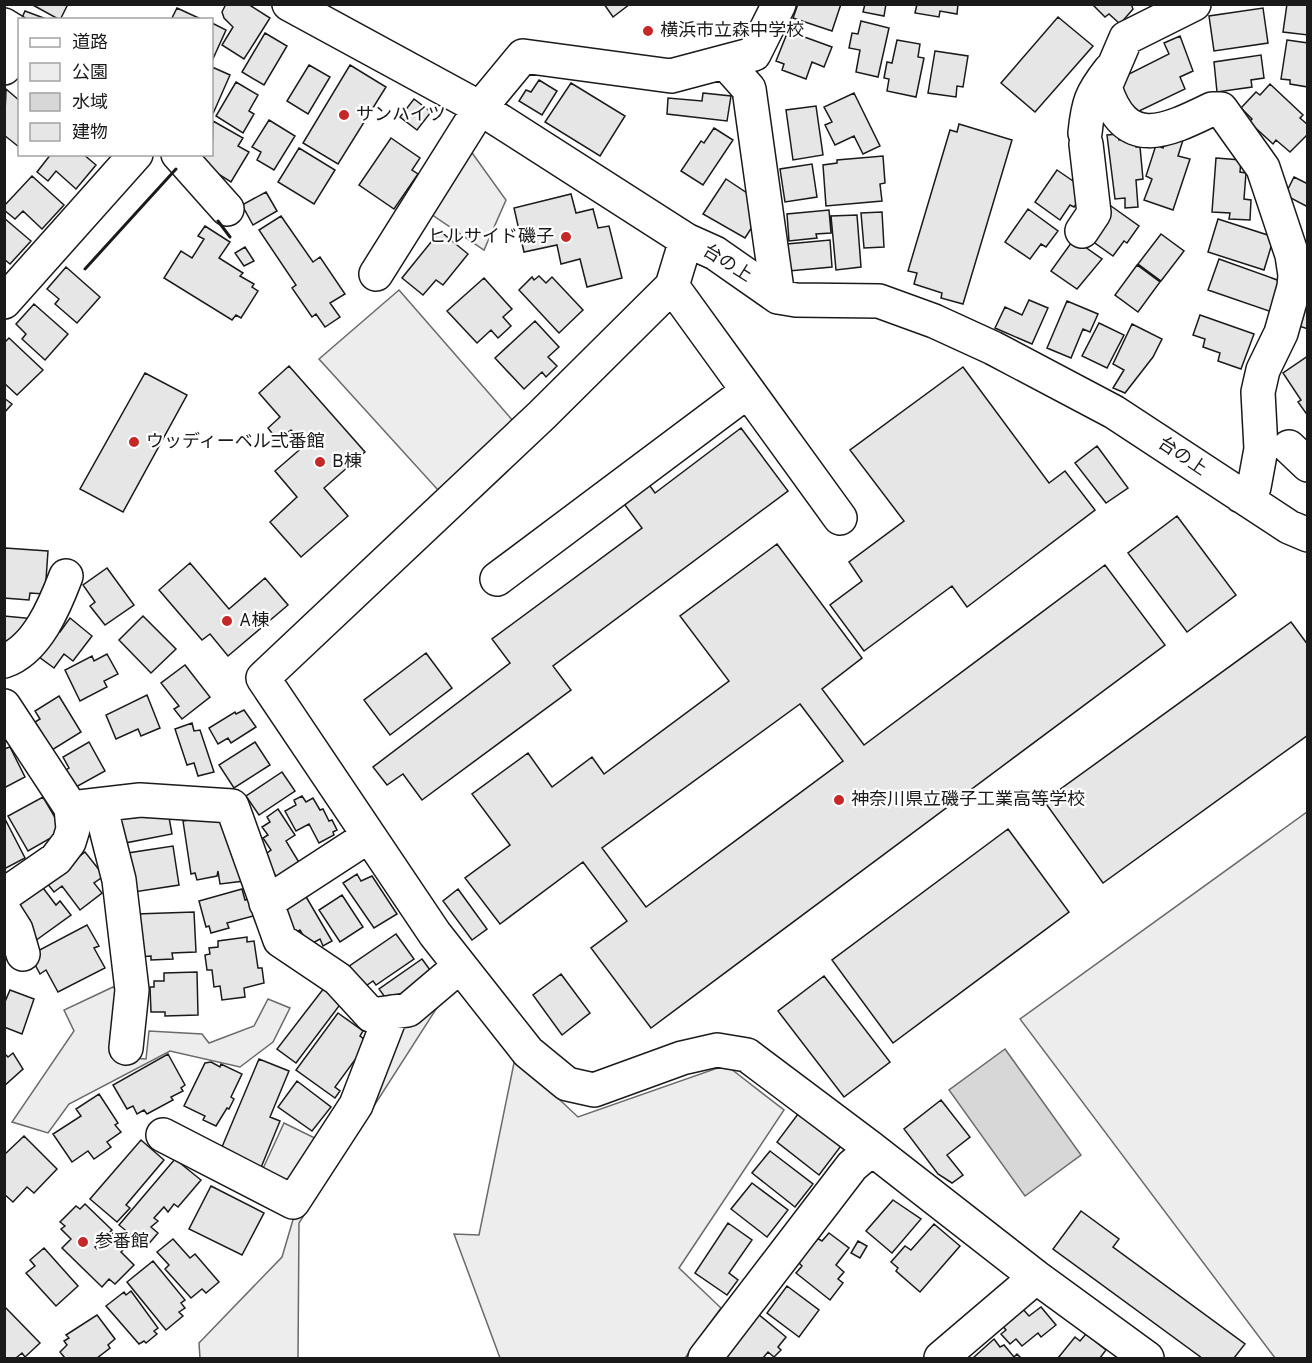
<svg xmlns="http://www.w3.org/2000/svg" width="1312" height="1363" font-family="Overpass,'Noto Sans JP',sans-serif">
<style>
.green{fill:#ededed;stroke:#6a6a6a;stroke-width:1.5}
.water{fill:#d7d7d7;stroke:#6a6a6a;stroke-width:1.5}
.building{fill:#e6e6e6;stroke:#1a1a1a;stroke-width:1.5;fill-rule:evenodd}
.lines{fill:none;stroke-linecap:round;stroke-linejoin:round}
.minor-casing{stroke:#1a1a1a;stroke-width:36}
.minor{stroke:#fff;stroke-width:33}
.wall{stroke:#1a1a1a;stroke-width:3}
.poi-dot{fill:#c62828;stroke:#fff;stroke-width:2}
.labels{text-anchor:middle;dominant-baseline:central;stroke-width:4.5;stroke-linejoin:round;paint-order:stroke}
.poi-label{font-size:18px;fill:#1a1a1a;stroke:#fff;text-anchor:start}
.street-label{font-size:18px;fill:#1a1a1a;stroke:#fff}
</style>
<rect width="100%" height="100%" fill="#fff"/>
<path class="green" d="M470,150L506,200L484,250L428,212Z
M399,290L514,422L438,490L319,359Z
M1307,812V1358H1275L1020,1019Z
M113,987L123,996L112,1057L146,1059L149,1031L202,1034L209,1043L254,1026L268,999L290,1008L273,1042L240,1067L170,1051L69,1104L48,1133L12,1122L74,1031L64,1010Z
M447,992L299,1223L298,1358H200L199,1343L282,1257L295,1213L396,1031Z
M515,1058L578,1117L726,1065L784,1110L679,1268L721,1308L685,1358H500L454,1234L479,1235Z
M284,1123L323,1142L290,1188L260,1175Z"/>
<path class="water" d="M1005,1049L1081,1155L1025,1196L949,1090Z"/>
<path class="building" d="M31,4H68L60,20Z
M226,4H248L270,18L244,59L222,45L233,27L224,18L222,12Z
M604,4H630L613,17Z
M798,4H841L832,31L793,18Z
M865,4H886L884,16L863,12Z
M917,4H958L957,14L940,11L939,17L915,13Z
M1092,4H1131L1133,9L1120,24L1109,14L1105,17Z
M1287,4H1308V35L1283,32Z
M177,8L203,20H171Z
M1263,8L1268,43L1214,51L1209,16Z
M25,11L49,20H21Z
M1058,17L1093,46L1035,112L1001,83Z
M861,21L889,28L878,77L856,72L860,50L849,48L852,33L858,34Z
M212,23L226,30L212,61Z
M788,31L832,47L824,67L812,62L806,79L782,70L784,64L776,61Z
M265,33L287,46L264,85L242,72Z
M1180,36L1193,71L1180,77L1185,89L1133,114L1117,80L1169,54L1164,43Z
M897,40L920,44L918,57L924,58L916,97L887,91L889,79L884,78L887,62L892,63Z
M1287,40L1308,43V87L1290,84V80L1281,79Z
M935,51L968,56L963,87L957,86L956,97L928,93Z
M1261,55L1264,78L1251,80L1252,87L1217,92L1214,62Z
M309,65L330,77L308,114L287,101Z
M350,65L386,87L338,164L303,143Z
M212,67L230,75L212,116Z
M539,80L557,91L542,115L519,101L526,90L531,92Z
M236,82L258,95L249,111L254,114L243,133L216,116Z
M571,83L625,116L600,156L545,122Z
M1270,84L1303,115L1300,118L1308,125V134L1290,152L1276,140L1273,144L1249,122L1252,119L1241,108L1256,92L1260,95Z
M6,89L20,101L19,147L4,135Z
M703,93L731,96L727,121L667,114L668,98L702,101Z
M854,93L880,146L863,154L854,136L835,145L825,125L832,122L824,107Z
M414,99L431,112L417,130L400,117Z
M816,106L823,155L793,160L786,110Z
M269,120L295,136L274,170L257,160L261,152L252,147Z
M213,121L243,138L238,146L249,152L231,182L191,157L192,154H212Z
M959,124L1012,140L963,304L941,298L942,293L914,284L917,273L908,271L950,130L957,132Z
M714,128L733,140L703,185L681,171L701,141L704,143Z
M1118,134L1119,140L1135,138L1136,147H1140L1143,179L1136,180L1138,207L1125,208V198L1115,199L1107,135Z
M1173,137L1183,140L1178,156L1190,159L1173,210L1144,200L1152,179L1146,176L1156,145L1163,148L1166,140Z
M391,138L420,158L412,170L418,174L394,209L359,185Z
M299,148L335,170L314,204L278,182Z
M51,154H83L96,165L76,189L56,171L48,181L37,172Z
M883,156L885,183L880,184L882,201L826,206L823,165L837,163V160Z
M1216,158L1241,160L1240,172L1246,173L1244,199L1251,200L1250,220L1229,219L1230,213L1212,212Z
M812,164L817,197L785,202L780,169Z
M1057,170L1086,190L1074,207L1070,205L1060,220L1035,202Z
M32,176L64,205L42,229L23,211L15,219L4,210V206Z
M1294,177L1308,184V207L1285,195Z
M726,179L747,193L754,224L745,238L703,214Z
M266,192L277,211L253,225L242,205Z
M571,194L576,213L593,209L598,228L609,226L622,278L587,287L580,259L561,264L557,245L524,252L514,208Z
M1111,206L1139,226L1127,243L1124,241L1113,256L1088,238Z
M1028,209L1058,231L1046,247L1041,244L1030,259L1005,242Z
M829,210L831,233L816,234L817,238L789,241L787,214Z
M882,212L884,247L864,248L861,213Z
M857,215L861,267L836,270L831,216Z
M281,216L313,262L320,257L345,294L330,303L340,317L325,327L316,314L312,317L292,288L296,285L259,230Z
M4,218L31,241L10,264L4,259Z
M1218,219L1274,237L1264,270L1208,252Z
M205,226L230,242L219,258L243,273L240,276L254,284L252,287L258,291L241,318L236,315L232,320L164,278L181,251L192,258L204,239L198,236Z
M440,231L468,254L443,285L436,280L423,295L402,278Z
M1161,234L1184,251L1161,281L1138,264Z
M1074,239L1102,259L1077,289L1051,271Z
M830,240L832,267L789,271L787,244Z
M245,247L254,261L244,266L235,253Z
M1219,259L1283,282L1272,312L1208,290Z
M1137,265L1160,282L1138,312L1115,295Z
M66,267L100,297L77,323L55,304L59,299L47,289Z
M539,276L546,283L552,277L583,310L559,333L519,290L532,277L534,280Z
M484,278L512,309L503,317L511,326L498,338L491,330L477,343L447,311Z
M1308,291V329L1296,325Z
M1029,300L1048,308L1032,344L995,328L1005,307L1022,315Z
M1067,301L1098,314L1090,332L1083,329L1071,358L1047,348Z
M34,304L68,334L45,360L22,339L26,334L16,324Z
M1200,315L1254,334L1241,369L1218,361L1220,353L1203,347L1205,339L1193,335Z
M535,321L559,347L548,357L557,366L546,377L542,372L524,389L495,358Z
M1099,323L1124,335L1107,368L1082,356Z
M1132,324L1162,339L1153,357L1125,393L1113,388L1124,370L1113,364Z
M9,338L43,370L17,395L4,383V343Z
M1308,356V416L1298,402L1301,400L1283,373Z
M289,366L365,452L324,488L348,516L301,557L270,522L297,497L275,471L305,445L291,430L278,441L268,428L280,417L259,393Z
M963,367L1049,483L1065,471L1095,510L967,607L952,586L864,651L830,605L862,581L849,562L904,521L850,450Z
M145,373L187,395L123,512L80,489Z
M4,398L12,404L4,413Z
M741,428L788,491L553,666L571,690L422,800L403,774L387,785L373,767L510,663L492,639L642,528L619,497L645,479L655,493Z
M1097,446L1128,488L1106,503L1075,463Z
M1177,516L1236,595L1187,632L1128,553Z
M777,544L862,658L822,689L864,745L1105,565L1165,645L651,1028L591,948L627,921L583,862L500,924L465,878L510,845L472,794L528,753L552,787L592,757L604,774L729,681L680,616ZM800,704L843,761L646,907L602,848Z
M5,548L48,551L45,594L30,593L29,600L4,598Z
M190,563L229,609L265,578L288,605L228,656L210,634L202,640L159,590Z
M107,568L134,605L105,625L90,606L95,602L83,585Z
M4,616L36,619L4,649Z
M143,616L176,649L151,673L119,640Z
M70,618L92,636L73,661L64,654L54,668L35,654L55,628L60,632Z
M1291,622L1308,645V735L1103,883L1044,801Z
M426,653L452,688L390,735L364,700Z
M107,654L118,674L104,681L107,687L80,701L65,670L92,656L94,661Z
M185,665L210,697L182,719L174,709L179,706L161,683Z
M147,695L160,728L141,736L138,729L116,739L106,715Z
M59,696L81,732L52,750L35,722L40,719L35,711Z
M244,710L256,727L231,743L228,738L218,744L209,728L235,712L236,714Z
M192,723L194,731L200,730L214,772L198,776L194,763L187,765L175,729Z
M89,742L105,771L76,787L66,770L69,768L63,757Z
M255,742L270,765L234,788L219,765Z
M10,747L25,777L4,788V749Z
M282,772L295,791L259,815L246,796Z
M302,796L306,802L313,798L320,810L323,809L329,821L332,820L337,830L333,832L334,835L319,843L309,824L296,831L285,811L296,805L294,800Z
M43,797L63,831L28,851L8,816Z
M278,809L295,835L286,841L300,864L277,878L263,856L271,850L263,838L268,835L262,827L270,822L267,817Z
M168,812L172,834L125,843L120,815L132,813L133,818Z
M223,815L227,841L237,839L244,881L220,884L218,871L217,876L197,880L195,873L191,874L183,821Z
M5,819L25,858L6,868L4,864Z
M1008,829L1069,912L893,1043L832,960Z
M173,846L179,885L134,892L128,853Z
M85,852L104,876L94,883L102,893L80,910L62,886L54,892L46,882Z
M357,874L361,881L372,876L397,914L374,928L343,883Z
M40,884L56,905L60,901L71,915L35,941L23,925L30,920L16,902Z
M242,889L245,900L252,898L257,915L227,923L229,928L211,933L209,926L206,927L199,901Z
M458,889L487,929L472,940L443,901Z
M305,895L332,941L323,946L320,939L309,945L300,930L293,934L284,908Z
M342,895L363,927L340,942L319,910Z
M194,912L196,952L172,953L173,959L151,960V956L138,957L136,914Z
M87,925L99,946L94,948L105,968L58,992L46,970L40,974L30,955Z
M396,934L414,959L376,985L373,981L360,990L345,969Z
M247,937V942L254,941L258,968H262L264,983L244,988L245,997L222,1000L220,986L214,987L212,970H207L205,955L210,954L209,948L218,947V941Z
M422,959L433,974L390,1004L379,989Z
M197,972L198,1015L165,1016V1012H151L150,987H154V981H164V973Z
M561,974L590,1013L562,1035L533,995Z
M824,976L890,1062L844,1097L778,1011Z
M324,988L342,1002L296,1063L277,1049Z
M10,990L34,999L22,1034L4,1027V1004Z
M338,1013L363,1031L360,1036L368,1042L335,1087L340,1091L335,1098L296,1070Z
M4,1053L8,1057L13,1053L23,1069L4,1086Z
M168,1054L185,1085L181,1088L183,1091L171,1097L173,1100L147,1114L144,1110L137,1114L133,1106L127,1109L113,1085Z
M259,1059L289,1071L270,1117L280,1121L260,1170L219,1154Z
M211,1062L220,1067L221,1064L242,1074L231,1097L234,1099L229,1109L227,1108L216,1126L203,1120L205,1116L184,1106L205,1063Z
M297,1081L331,1107L312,1131L278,1107Z
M99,1094L118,1123L115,1125L121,1132L107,1142L111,1147L94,1159L88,1151L72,1162L53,1134L81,1116L76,1109Z
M941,1100L970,1137L947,1155L963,1175L952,1183L938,1174L904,1129Z
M798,1114L841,1146L819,1175L777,1142Z
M24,1136L57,1169L34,1193L27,1187L13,1202L4,1194V1155Z
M141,1140L164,1160L126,1205L130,1208L117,1222L90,1199Z
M770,1151L813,1184L795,1207L752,1173Z
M175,1159L201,1180L178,1207L174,1204L168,1212L164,1207L154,1218L158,1221L151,1227L158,1233L146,1247L119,1225Z
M752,1183L788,1210L767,1237L731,1209Z
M211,1186L264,1213L242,1255L189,1229Z
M893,1200L921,1219L892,1253L866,1231Z
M85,1204L112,1230L95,1247L97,1249L113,1233L127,1246L121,1252L134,1265L115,1284L109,1279L102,1287L62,1248L71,1239L61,1229L65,1226L60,1222L76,1206L80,1209Z
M1081,1211L1119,1239L1113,1247L1245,1344L1234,1358H1202L1053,1249Z
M728,1223L752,1240L729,1273L738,1280L727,1295L695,1273Z
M934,1224L960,1246L920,1292L896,1271L898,1268L891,1262L905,1246L911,1250Z
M829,1233L849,1248L836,1265L844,1272L838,1279L843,1283L830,1300L796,1273L802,1266L798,1262L817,1238L822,1241Z
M173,1239L190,1258L195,1254L219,1282L206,1293L202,1289L191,1298L165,1269L169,1265L157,1252Z
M858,1241L867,1246L860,1258L851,1253Z
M44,1248L78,1286L56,1306L26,1273L35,1266L30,1260Z
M153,1261L185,1300L181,1303L185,1308L179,1312L183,1316L166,1330L127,1282Z
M787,1286L819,1310L799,1337L767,1313Z
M131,1291L158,1328L154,1331L157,1334L146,1343L144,1341L139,1344L106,1306L124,1292L126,1295Z
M4,1306L40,1343L25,1357L22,1353L16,1358H4Z
M1041,1307L1056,1325L1041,1337L1038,1333L1022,1346L1016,1339L1010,1344L1001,1334L1006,1330L1001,1324L1022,1308L1029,1316Z
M758,1314L786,1337L778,1347L781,1350L774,1357L768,1352L763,1358H722Z
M97,1315L115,1339L108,1345L110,1348L97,1358H65L60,1352L67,1345L64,1341L69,1338L66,1335Z
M1086,1334L1106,1350L1100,1358H1058L1075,1337L1080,1341Z
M994,1339L1000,1347L1004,1345L1014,1357L1017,1354L1021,1358H973Z"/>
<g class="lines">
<defs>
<path id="minor" d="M289,4L480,108L686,240L715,253L778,297L796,300L879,301L934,321L993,348L1114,412L1289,527L1308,535
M1194,4L1126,38L1105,87C1125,151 1165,132 1212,109H1221L1263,168L1292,255L1295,275L1294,287L1281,333L1263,370L1258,392L1261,449L1254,487L1241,496
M4,25L20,35
M725,62L749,89L778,297
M4,68L20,50
M1085,133C1088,103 1091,94 1110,70
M178,154L227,209
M1082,231L1094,213L1086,144
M686,240L672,286L542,415L263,678L435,934L528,1052L567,1084L594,1090L682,1058L717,1050L747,1055L872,1149
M376,274L480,108L523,56L671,76L754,54L779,4
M672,286L840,518
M4,302L136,154
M1289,447L1308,465
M497,579L748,391
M4,661C37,650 55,605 66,576
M4,706L71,808L73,829L69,842L56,859L4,895
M100,805L119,880L132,990L126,1048
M71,808L140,800L232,806L280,940L338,979L371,1015L408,1010L460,966
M266,903L369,836
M4,911L16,930L23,954
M163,1135L293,1202L356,1105L392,1012
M705,1358L852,1166L872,1149L1036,1277L1147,1358
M941,1358L1036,1277"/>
</defs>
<use href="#minor" class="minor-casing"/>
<use href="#minor" class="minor"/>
<path class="wall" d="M218,221L230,237
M85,269L176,169"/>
</g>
<g class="poi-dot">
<circle cx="648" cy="31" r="6"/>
<circle cx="344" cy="115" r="6"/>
<circle cx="566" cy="237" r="6"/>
<circle cx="134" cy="442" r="6"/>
<circle cx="320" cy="462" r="6"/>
<circle cx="227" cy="621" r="6"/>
<circle cx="839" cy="800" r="6"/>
<circle cx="83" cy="1242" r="6"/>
</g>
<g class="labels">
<g class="poi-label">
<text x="660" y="31">横浜市立森中学校</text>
<text x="356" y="115">サンハイツ</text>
<text x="554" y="237" text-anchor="end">ヒルサイド磯子</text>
<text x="146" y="442">ウッディーベル弍番館</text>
<text x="332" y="462">B棟</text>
<text x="239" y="621">A棟</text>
<text x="851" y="800">神奈川県立磯子工業高等学校</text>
<text x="95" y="1242">参番館</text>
</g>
<g class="street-label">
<text transform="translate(727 264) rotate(32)">台の上</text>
<text transform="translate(1182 457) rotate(34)">台の上</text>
</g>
</g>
<rect width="1312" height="1363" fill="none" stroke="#1a1a1a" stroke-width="12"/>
<rect x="18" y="18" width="195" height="138" fill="#ffffff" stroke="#a3a3a3" stroke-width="1.5"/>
<rect x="30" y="38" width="30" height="9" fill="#ffffff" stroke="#a3a3a3" stroke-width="1.5"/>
<text x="72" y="48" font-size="18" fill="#1a1a1a">道路</text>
<rect x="30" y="63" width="30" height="18" fill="#ededed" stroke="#a3a3a3" stroke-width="1.5"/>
<text x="72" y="78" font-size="18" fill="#1a1a1a">公園</text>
<rect x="30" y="93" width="30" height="18" fill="#d7d7d7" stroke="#a3a3a3" stroke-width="1.5"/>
<text x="72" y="108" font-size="18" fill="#1a1a1a">水域</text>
<rect x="30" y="123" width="30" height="18" fill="#e6e6e6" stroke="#a3a3a3" stroke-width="1.5"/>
<text x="72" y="138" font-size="18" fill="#1a1a1a">建物</text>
</svg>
